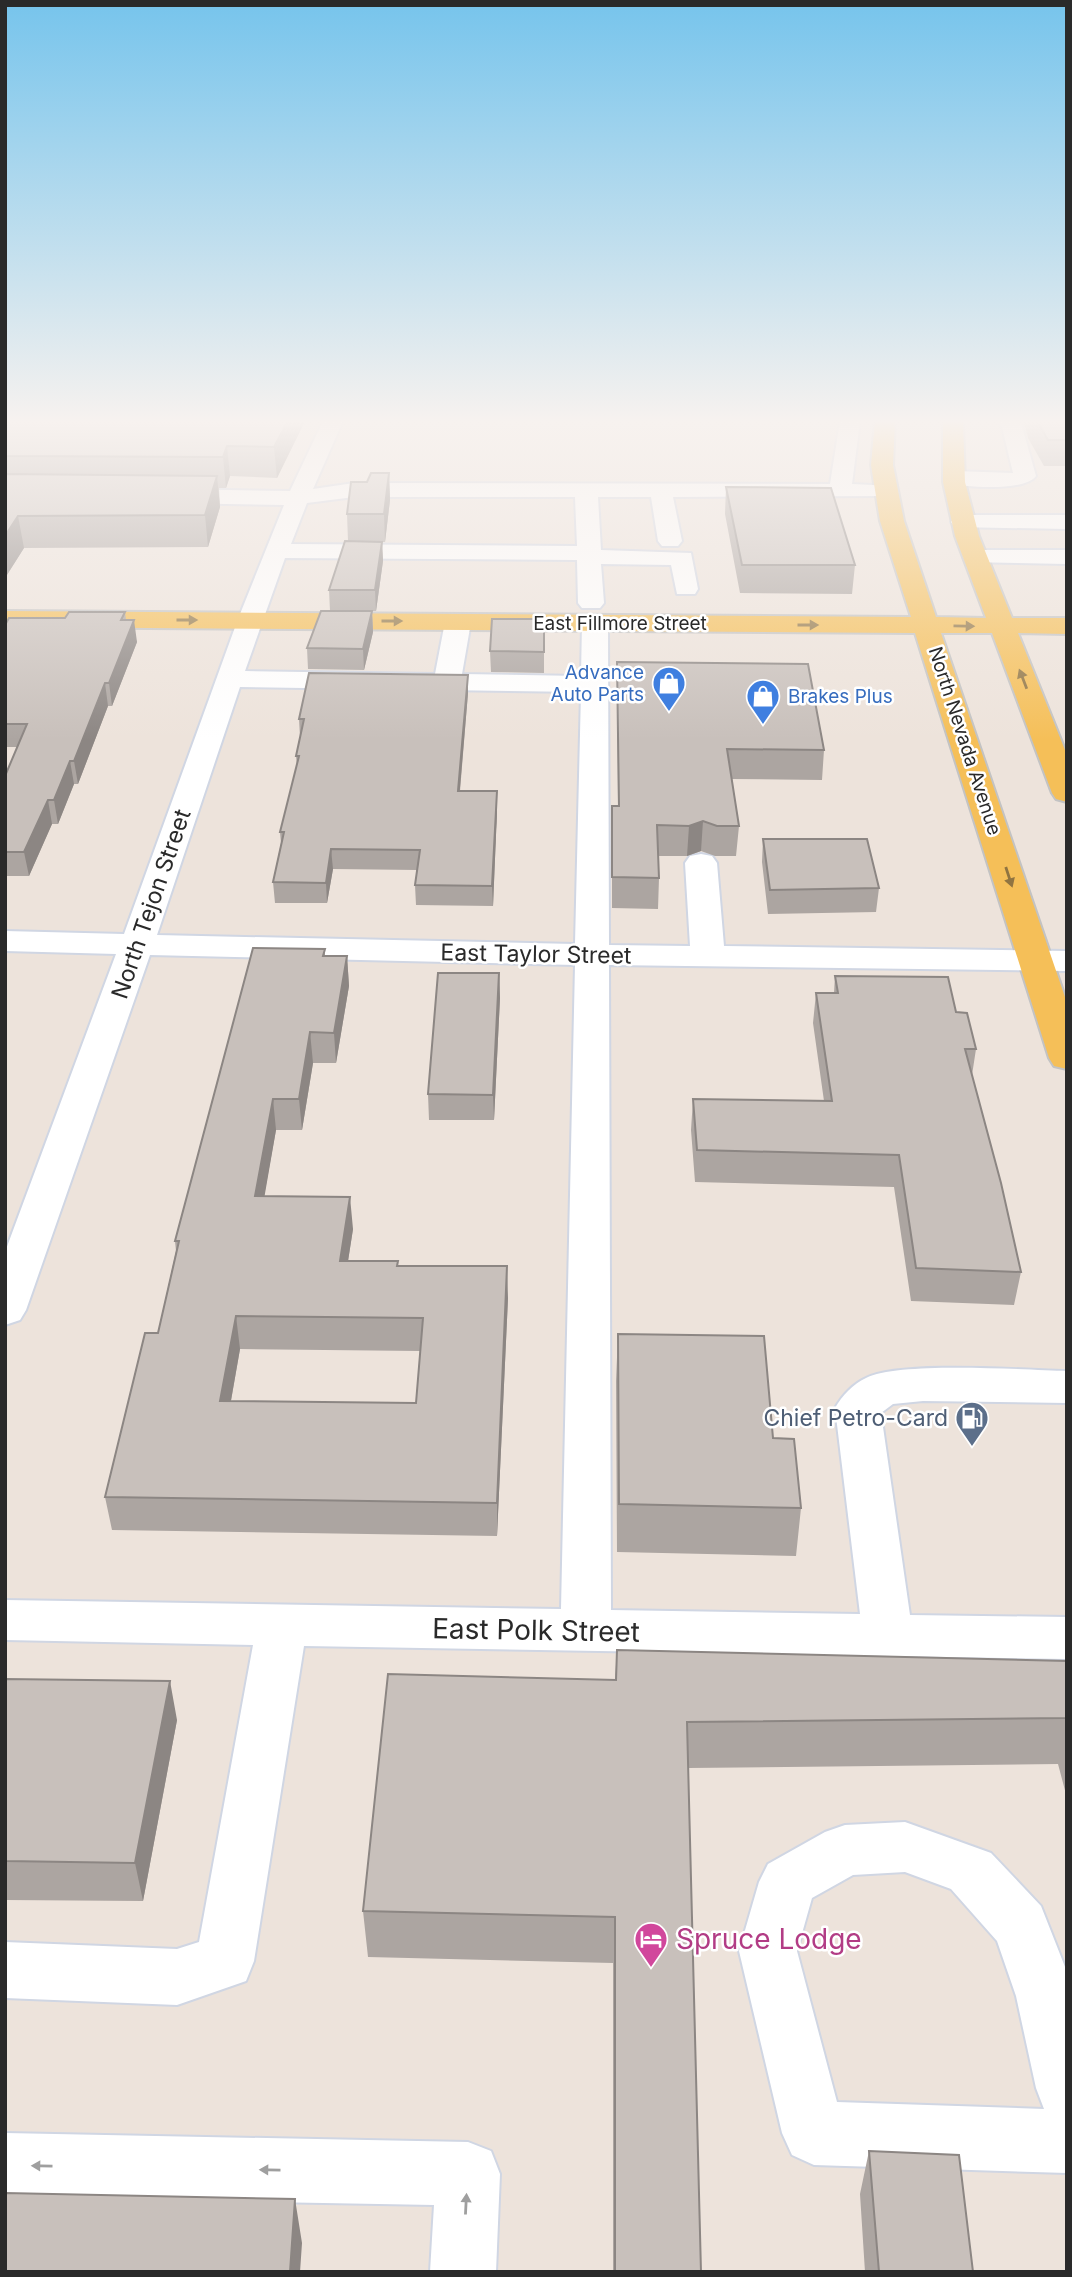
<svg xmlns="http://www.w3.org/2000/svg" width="1072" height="2277" font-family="Inter,sans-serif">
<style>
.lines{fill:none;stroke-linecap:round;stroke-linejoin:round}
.minor-casing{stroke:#d0d6e3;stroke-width:4}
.major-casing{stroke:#c3c3c3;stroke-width:4}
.minor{fill:#fff;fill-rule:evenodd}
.major{fill:#f5bf58;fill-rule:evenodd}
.wall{fill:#aca5a1;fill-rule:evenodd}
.shaded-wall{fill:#8c8683}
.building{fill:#c8c0bb;stroke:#8c8683;stroke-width:2;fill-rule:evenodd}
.oneway{fill:#907441}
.oneway2{fill:#9f9f9f}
.labels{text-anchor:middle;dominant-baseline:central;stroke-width:5;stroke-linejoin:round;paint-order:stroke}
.far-street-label{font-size:19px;fill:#2a2a2a;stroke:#fff}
.far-shop-label{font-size:19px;fill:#366cbe;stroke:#fff;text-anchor:end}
.street-label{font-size:23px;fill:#2a2a2a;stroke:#fff}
.service-label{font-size:23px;fill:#4e5e75;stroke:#fff;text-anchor:end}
.near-street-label{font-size:28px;fill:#2a2a2a;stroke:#fff}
.near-hotel-label{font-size:28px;fill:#b23c85;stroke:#fff;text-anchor:start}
</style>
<rect width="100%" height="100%" fill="#ede3db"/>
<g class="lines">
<defs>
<path id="minor" d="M323,421H343L313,489L354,483L830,484L840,421H860L852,484L894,486L897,491L894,496L673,497L682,541L678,546H662L658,541L651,497H598L601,550L691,553L698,589L695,594H677L671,565L601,564L604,603L600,608H582L578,603L577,560L285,558L245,671L435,674L445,622L449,617H467L471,622L462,674L581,676L582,623L586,618H604L608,623L609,945L690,946L685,863L690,856L701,854L712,856L717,863L724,946L1067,951V971L609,965L611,1610L860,1614L835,1408C842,1396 853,1384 866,1378C899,1361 1024,1370 1067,1371V1403L923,1401L893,1404L881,1413L910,1615L1067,1617V1659L304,1646L254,1961L246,1981L177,2005L5,1998V1942L177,1949L199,1942L253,1645L5,1640V1600L561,1609L575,965L150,955L26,1310L20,1320L5,1325V1252L116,954L5,951V931L124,934L238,619L284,505L168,503L157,496L168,489L290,491ZM354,497H575L577,546L291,544L307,503ZM240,687L581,692L575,944L157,935Z
M996,421L1021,423L1036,476C1024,492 965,487 946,483L943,478L946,473L954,471L1013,473L1002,427Z
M963,515H1067V529L955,527L951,522L955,517Z
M975,550H1067V564L967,562L963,557L967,552Z
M905,1822L991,1853L1041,1906L1067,1972V2173L814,2165L792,2155L782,2133L739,1951L759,1882L768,1864L825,1832L845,1825ZM905,1872L951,1889L997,1941L1016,1996L1036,2088L1044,2109L837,2102L797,1951L812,1898L853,1875Z
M5,2133L468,2142L491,2151L500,2174L496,2272H430L434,2205L5,2197Z"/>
<path id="major" d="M875,421H895L893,465L904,521L936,617L986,618L955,536L943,482V421H963L965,482L979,536L1012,618H1067V634L1018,633L1067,755V802L1056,799L1052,793L992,633H941L1067,1003V1069L1054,1066L1049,1058L915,633L5,627V611L911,617L880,521L871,465Z"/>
</defs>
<use href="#minor" class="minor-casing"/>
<use href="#major" class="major-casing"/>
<use href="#minor" class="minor"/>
<use href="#major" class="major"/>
</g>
<path class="wall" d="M5,421H305L277,478L230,476L226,488H219L220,507L208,547L24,548L5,578Z
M1021,421H1067V466H1044L1028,438L1024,422Z
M389,473L390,500L385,542H382L383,561L376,611H330L329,590L348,541L347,514L367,482Z
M726,487L855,565L852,594L740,593L725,514Z
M372,611L373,632L364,670L308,669L307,648Z
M125,612L126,620L137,642L112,706H108L78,784H74L58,824H52L29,876H5V776L18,747H5V625Z
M544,619V673L491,672L490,651Z
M617,662L824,750L822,780L732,779L739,826L736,856H715L701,851L687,856H658L659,878L658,909L612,908V806H618Z
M468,675V693L460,791L497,811L493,906L416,905L415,885L417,870L333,869L327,903H275L273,882L281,843L280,832L297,766L296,756L300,737L299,719Z
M763,839L879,888L876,912L768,914L762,862Z
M325,949V956H347L349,986L336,1063H313L302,1130H276L264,1196L353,1229L348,1261H398V1266L508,1298L497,1536L112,1530L105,1497L158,1333L176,1251L175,1241ZM240,1349L420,1351L416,1403L231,1401Z
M499,973L500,998L494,1120H429L428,1094Z
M835,976L956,1012L976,1049L972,1075L1021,1272L1014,1305L911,1301L894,1187L695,1182L691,1130L693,1099L824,1101L813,1023L816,993H834Z
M618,1334L773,1438L801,1508L796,1556L617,1552L616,1381Z
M617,1650L1067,1661V1798L1058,1764L688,1768L701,2272H613V1963L368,1957L363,1911L615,1680Z
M5,1679L177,1720L143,1901L5,1900Z
M869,2151L973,2272H865L860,2194Z"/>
<path class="shaded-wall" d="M288,421H305L277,478L274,447Z
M227,446L230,476L226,488L223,457Z
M389,473L390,500L385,542L384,514Z
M217,476L220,507L208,547L205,515Z
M18,516L24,548L5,578V536Z
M382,542L383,561L376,611L375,590Z
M372,611L373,632L364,670L363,649Z
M134,620L137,642L112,706L109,683Z
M468,675V693L458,811V791Z
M105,683L108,706L78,784L74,761Z
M70,761L74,784L58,824L54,800Z
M497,791V811L493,906L492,886Z
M48,800L52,824L29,876L24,852Z
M703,821L701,851L687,856L689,826Z
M331,849L333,869L327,903L326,883Z
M347,956L349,986L336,1063L334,1033Z
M499,973L500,998L494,1120L493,1095Z
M310,1032L313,1063L302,1130L299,1099Z
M273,1099L276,1130L259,1228L255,1196Z
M350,1197L353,1229L343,1293L340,1261Z
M507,1266L508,1298L497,1536V1503Z
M236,1316L240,1349L225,1434L220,1401Z
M170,1681L177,1720L143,1901L135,1863Z
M295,2199L302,2243L300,2272H290Z"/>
<path class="building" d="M5,421H288L274,447L227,446L223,457L5,456Z
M1037,421H1067V440H1048Z
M371,473H389L384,514H347L351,482H367Z
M5,474L217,476L205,515L18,516L5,536Z
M726,487L831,488L855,565H742Z
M345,541L382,542L375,590H329Z
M321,611H372L363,649L307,648Z
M69,612H125L121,620H134L109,683H105L74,761H70L54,800H48L24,852H5V776L27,724H5V625L9,618H65Z
M492,619H544V652L490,651Z
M617,662L808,664L824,750L727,749L739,826H717L703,821L689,826L657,825L659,878L612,877V806H619Z
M309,673L468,675L458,791H497L492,886L415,885L420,850L331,849L326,883L273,882L284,832H280L299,756H296L304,719H299Z
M763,839H867L879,888L770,890Z
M253,948L325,949L323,956H347L334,1033L310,1032L299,1099H273L255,1196L350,1197L340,1261H398L397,1266H507L497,1503L105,1497L145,1333H158L179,1241H175ZM236,1316L423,1318L416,1403L220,1401Z
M438,973H499L493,1095L428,1094Z
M835,976L948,977L956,1012L967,1013L976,1049H965L1001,1183L1021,1272L916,1268L899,1155L697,1150L693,1099L832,1101L816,993H838Z
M618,1334L764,1336L773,1438L794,1439L801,1508L619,1504Z
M617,1650L1067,1661V1718L687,1722L701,2272H615V1917L363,1911L388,1674L616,1680Z
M5,1679L170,1681L135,1863L5,1861Z
M869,2151L959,2155L973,2272H879Z
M5,2193L295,2199L290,2272H5Z"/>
<defs><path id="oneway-solid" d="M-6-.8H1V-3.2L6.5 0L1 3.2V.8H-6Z" transform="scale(1.75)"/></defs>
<g class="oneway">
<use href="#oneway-solid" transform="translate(187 620)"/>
<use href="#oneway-solid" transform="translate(392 621)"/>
<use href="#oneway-solid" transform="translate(808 625)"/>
<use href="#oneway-solid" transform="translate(964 626) rotate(1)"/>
<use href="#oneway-solid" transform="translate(1023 679) rotate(-111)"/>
<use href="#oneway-solid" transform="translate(1009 877) rotate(72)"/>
</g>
<g class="oneway2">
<use href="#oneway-solid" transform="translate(42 2166) rotate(-179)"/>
<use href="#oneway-solid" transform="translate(270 2170) rotate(-179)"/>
<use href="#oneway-solid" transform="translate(466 2204) rotate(-87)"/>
</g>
<linearGradient id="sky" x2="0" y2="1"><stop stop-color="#76c4ec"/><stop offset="0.57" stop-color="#f7f2ef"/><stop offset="1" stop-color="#f7f2ef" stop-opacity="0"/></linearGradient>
<rect width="1072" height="740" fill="url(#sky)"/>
<defs>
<symbol id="shop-pin" viewBox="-11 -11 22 30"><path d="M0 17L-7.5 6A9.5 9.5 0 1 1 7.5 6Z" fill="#3f7fe0" stroke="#fff"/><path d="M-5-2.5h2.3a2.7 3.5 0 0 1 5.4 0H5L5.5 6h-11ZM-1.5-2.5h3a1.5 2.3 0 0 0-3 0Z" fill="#fff"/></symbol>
<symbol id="fuel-pin" viewBox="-11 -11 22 30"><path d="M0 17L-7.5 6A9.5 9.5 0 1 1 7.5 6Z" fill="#5c6f8a" stroke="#fff"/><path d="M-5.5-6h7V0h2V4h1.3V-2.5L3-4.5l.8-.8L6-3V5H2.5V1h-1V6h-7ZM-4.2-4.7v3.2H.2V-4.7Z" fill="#fff"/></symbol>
<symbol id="hotel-pin" viewBox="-11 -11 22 30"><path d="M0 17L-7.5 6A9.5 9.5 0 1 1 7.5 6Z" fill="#d1479c" stroke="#fff"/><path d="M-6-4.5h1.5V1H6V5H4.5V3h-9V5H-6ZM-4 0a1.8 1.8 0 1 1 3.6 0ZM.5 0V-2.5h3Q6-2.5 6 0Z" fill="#fff"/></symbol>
</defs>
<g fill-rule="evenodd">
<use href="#shop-pin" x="650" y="664" width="38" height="52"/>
<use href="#shop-pin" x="744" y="677" width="38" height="52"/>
<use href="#fuel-pin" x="953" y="1399" width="38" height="52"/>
<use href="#hotel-pin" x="632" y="1920" width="38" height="52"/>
</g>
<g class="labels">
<g class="far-street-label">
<text x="620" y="623">East Fillmore Street</text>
<text transform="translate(965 741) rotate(72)">North Nevada Avenue</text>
</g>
<g class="far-shop-label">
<text x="644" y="672">Advance<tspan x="644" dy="22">Auto Parts</tspan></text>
<text x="788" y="696" text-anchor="start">Brakes Plus</text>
</g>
<g class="street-label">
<text transform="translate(151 904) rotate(-71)">North Tejon Street</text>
<text transform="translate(536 954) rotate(1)">East Taylor Street</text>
</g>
<g class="service-label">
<text x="948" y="1418">Chief Petro-Card</text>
</g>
<g class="near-street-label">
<text transform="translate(536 1630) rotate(1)">East Polk Street</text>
</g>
<g class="near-hotel-label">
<text x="676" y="1939">Spruce Lodge</text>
</g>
</g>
<rect width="1072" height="2277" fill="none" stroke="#2a2a2a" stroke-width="14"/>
</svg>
